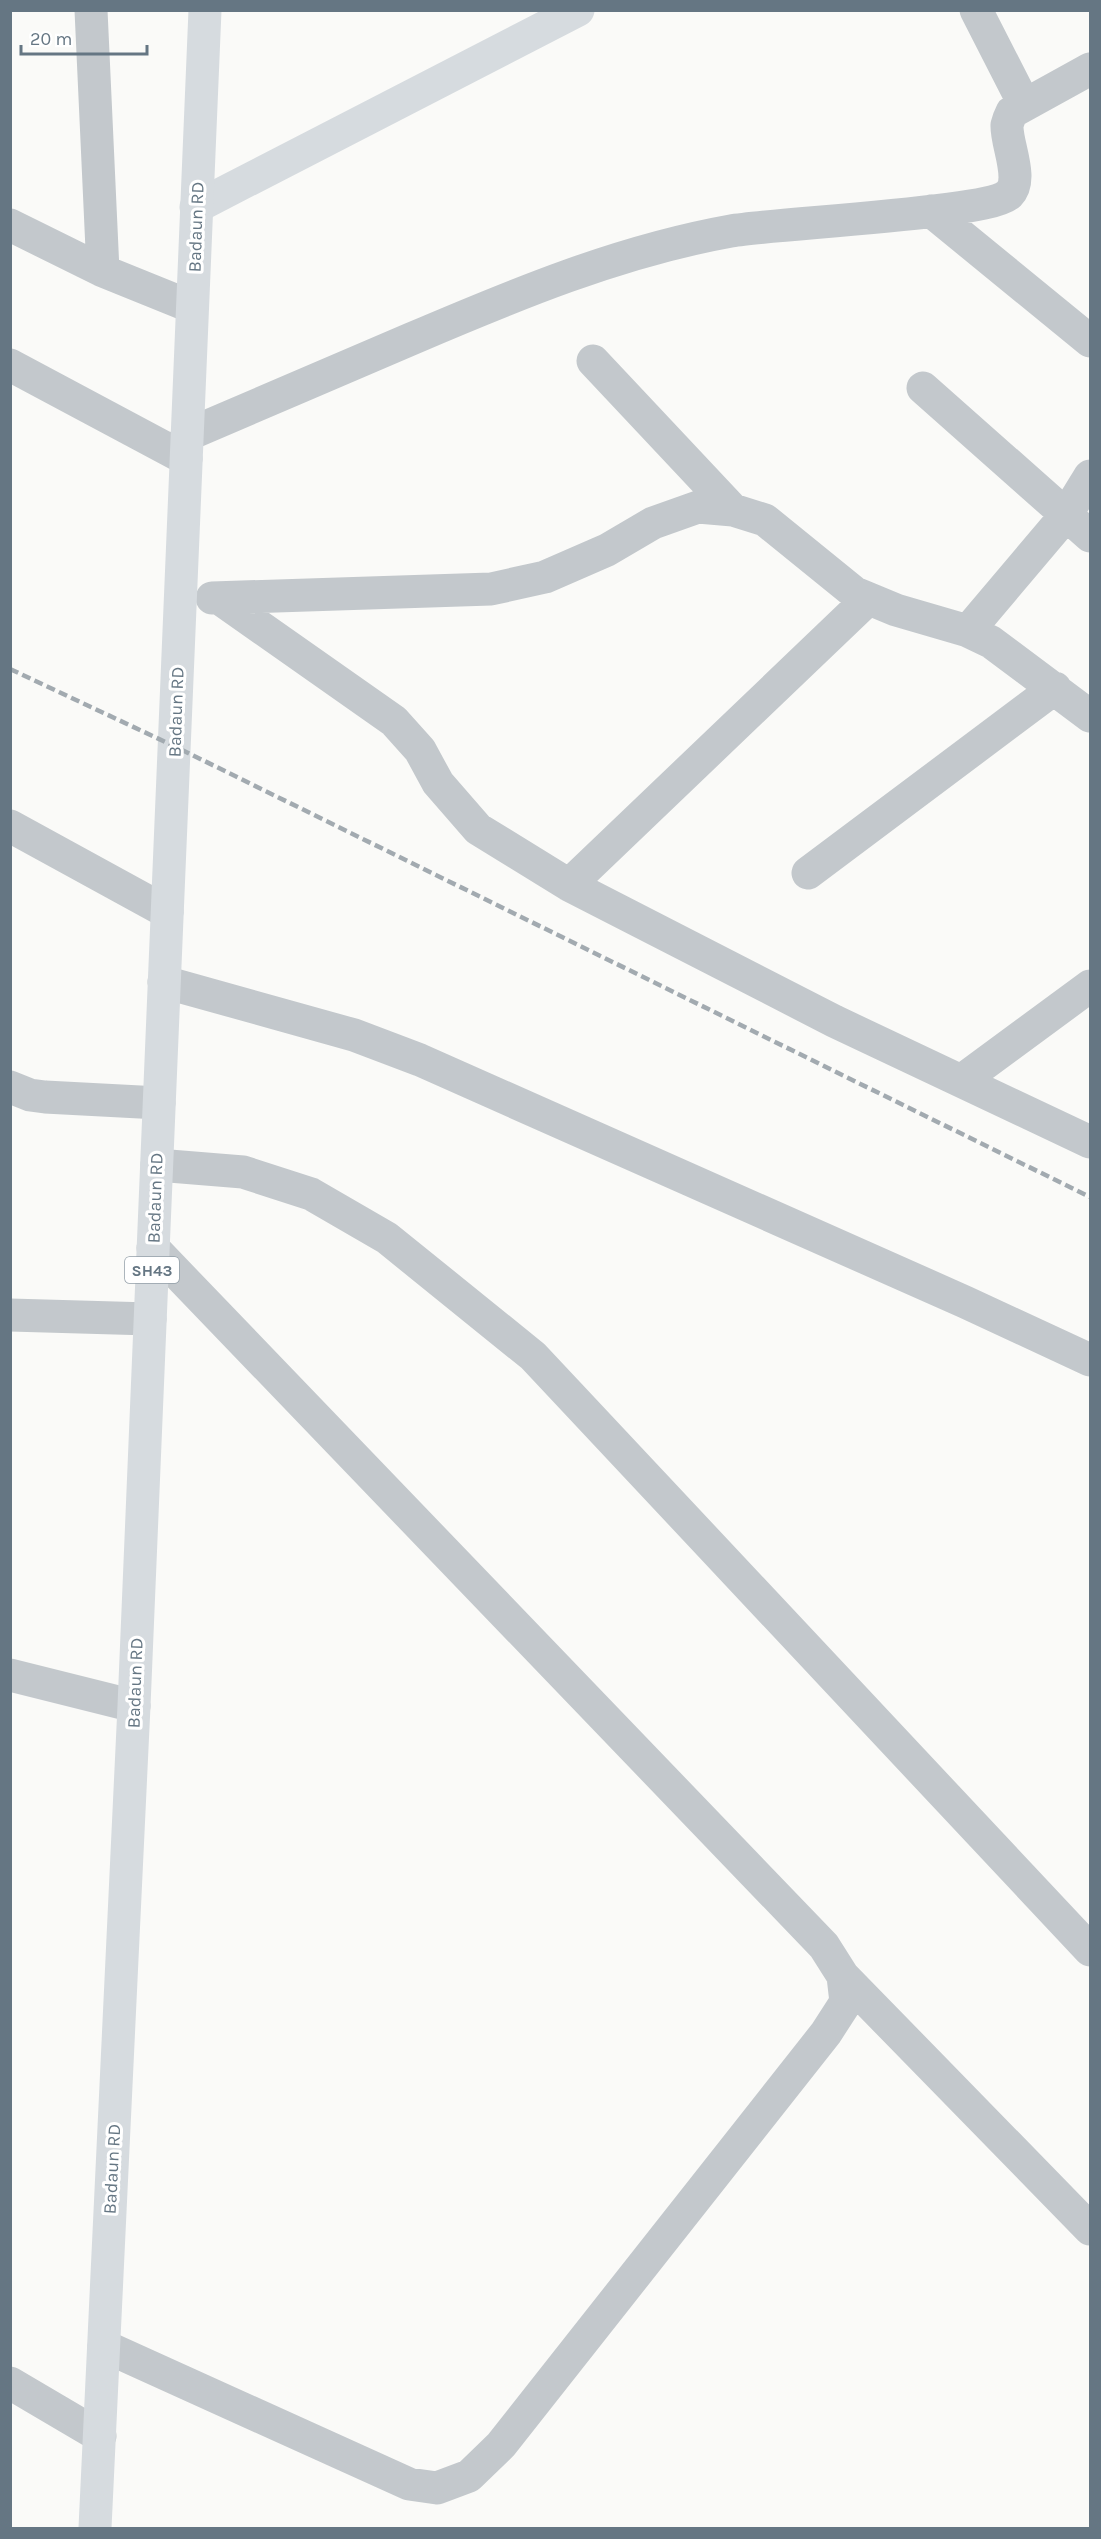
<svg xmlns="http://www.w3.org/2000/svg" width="1101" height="2539" font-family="Karla,sans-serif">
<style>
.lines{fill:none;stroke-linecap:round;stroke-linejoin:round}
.street{stroke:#c3c8cc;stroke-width:33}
.secondary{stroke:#d6dbdf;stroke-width:33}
.primary{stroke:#d6dbdf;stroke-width:33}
.rail{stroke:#a2aab0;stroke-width:4.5;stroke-dasharray:9 4.5;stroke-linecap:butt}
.labels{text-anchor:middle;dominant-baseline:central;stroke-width:6;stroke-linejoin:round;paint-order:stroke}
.shield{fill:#fff;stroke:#939fa8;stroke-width:1.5}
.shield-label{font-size:16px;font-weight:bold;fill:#657683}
.street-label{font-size:18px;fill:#657683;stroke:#fff}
</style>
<rect width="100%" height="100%" fill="#fafaf8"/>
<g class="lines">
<path class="street" d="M91,10L103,271
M976,10L1024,104
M931,211L1090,341
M10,225L103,271L192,307
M593,361L733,510
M10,365L186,459
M923,388L1090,536
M187,435C262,403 336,371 411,339C514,295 619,251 731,231C775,223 988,214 1009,194C1024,179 1006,144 1007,125C1008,121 1010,116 1012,112L1090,69
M212,598L491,589L545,577L607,550L653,523L698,507L733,510L765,520L855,593L896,610L968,631L991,642L1090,716
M219,598L394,721L420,750L438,783L478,829L569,885L834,1021L1090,1142
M968,631L1066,515L1090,476
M10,826L167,912
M808,873L1055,688
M569,885L868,599
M164,982L354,1035L420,1060L965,1302L1090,1360
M961,1081L1090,986
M10,1087L30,1095L45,1097L159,1103
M157,1165L243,1172L311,1194L387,1238L533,1356L1090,1950
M10,1315L150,1319
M10,1675L134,1706
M843,1976L1090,2229
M104,2346L409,2484L437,2488L469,2476L501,2445L826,2033L846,2002L843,1976L824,1946L153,1248
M10,2383L100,2436"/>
<path class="secondary" d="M196,207L578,10"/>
<path class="primary" d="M95,2528L134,1706L205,10"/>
<path class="rail" d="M10,669L174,746L1090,1197"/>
</g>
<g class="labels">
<rect class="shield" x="125" y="1257" width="54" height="26" rx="4.5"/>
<g class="shield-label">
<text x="152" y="1270">SH43</text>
</g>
<g class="street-label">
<text transform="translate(196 227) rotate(-88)">Badaun RD</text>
<text transform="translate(176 712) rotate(-88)">Badaun RD</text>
<text transform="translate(155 1198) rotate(-88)">Badaun RD</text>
<text transform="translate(135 1683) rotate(-88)">Badaun RD</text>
<text transform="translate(112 2169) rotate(-87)">Badaun RD</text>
</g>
</g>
<rect width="1101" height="2539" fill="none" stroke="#657683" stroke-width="24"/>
<path d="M21 45v9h126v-9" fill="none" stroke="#657683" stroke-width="3"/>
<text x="30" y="45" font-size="18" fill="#657683" stroke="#ffffff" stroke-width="4.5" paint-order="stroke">20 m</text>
</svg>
